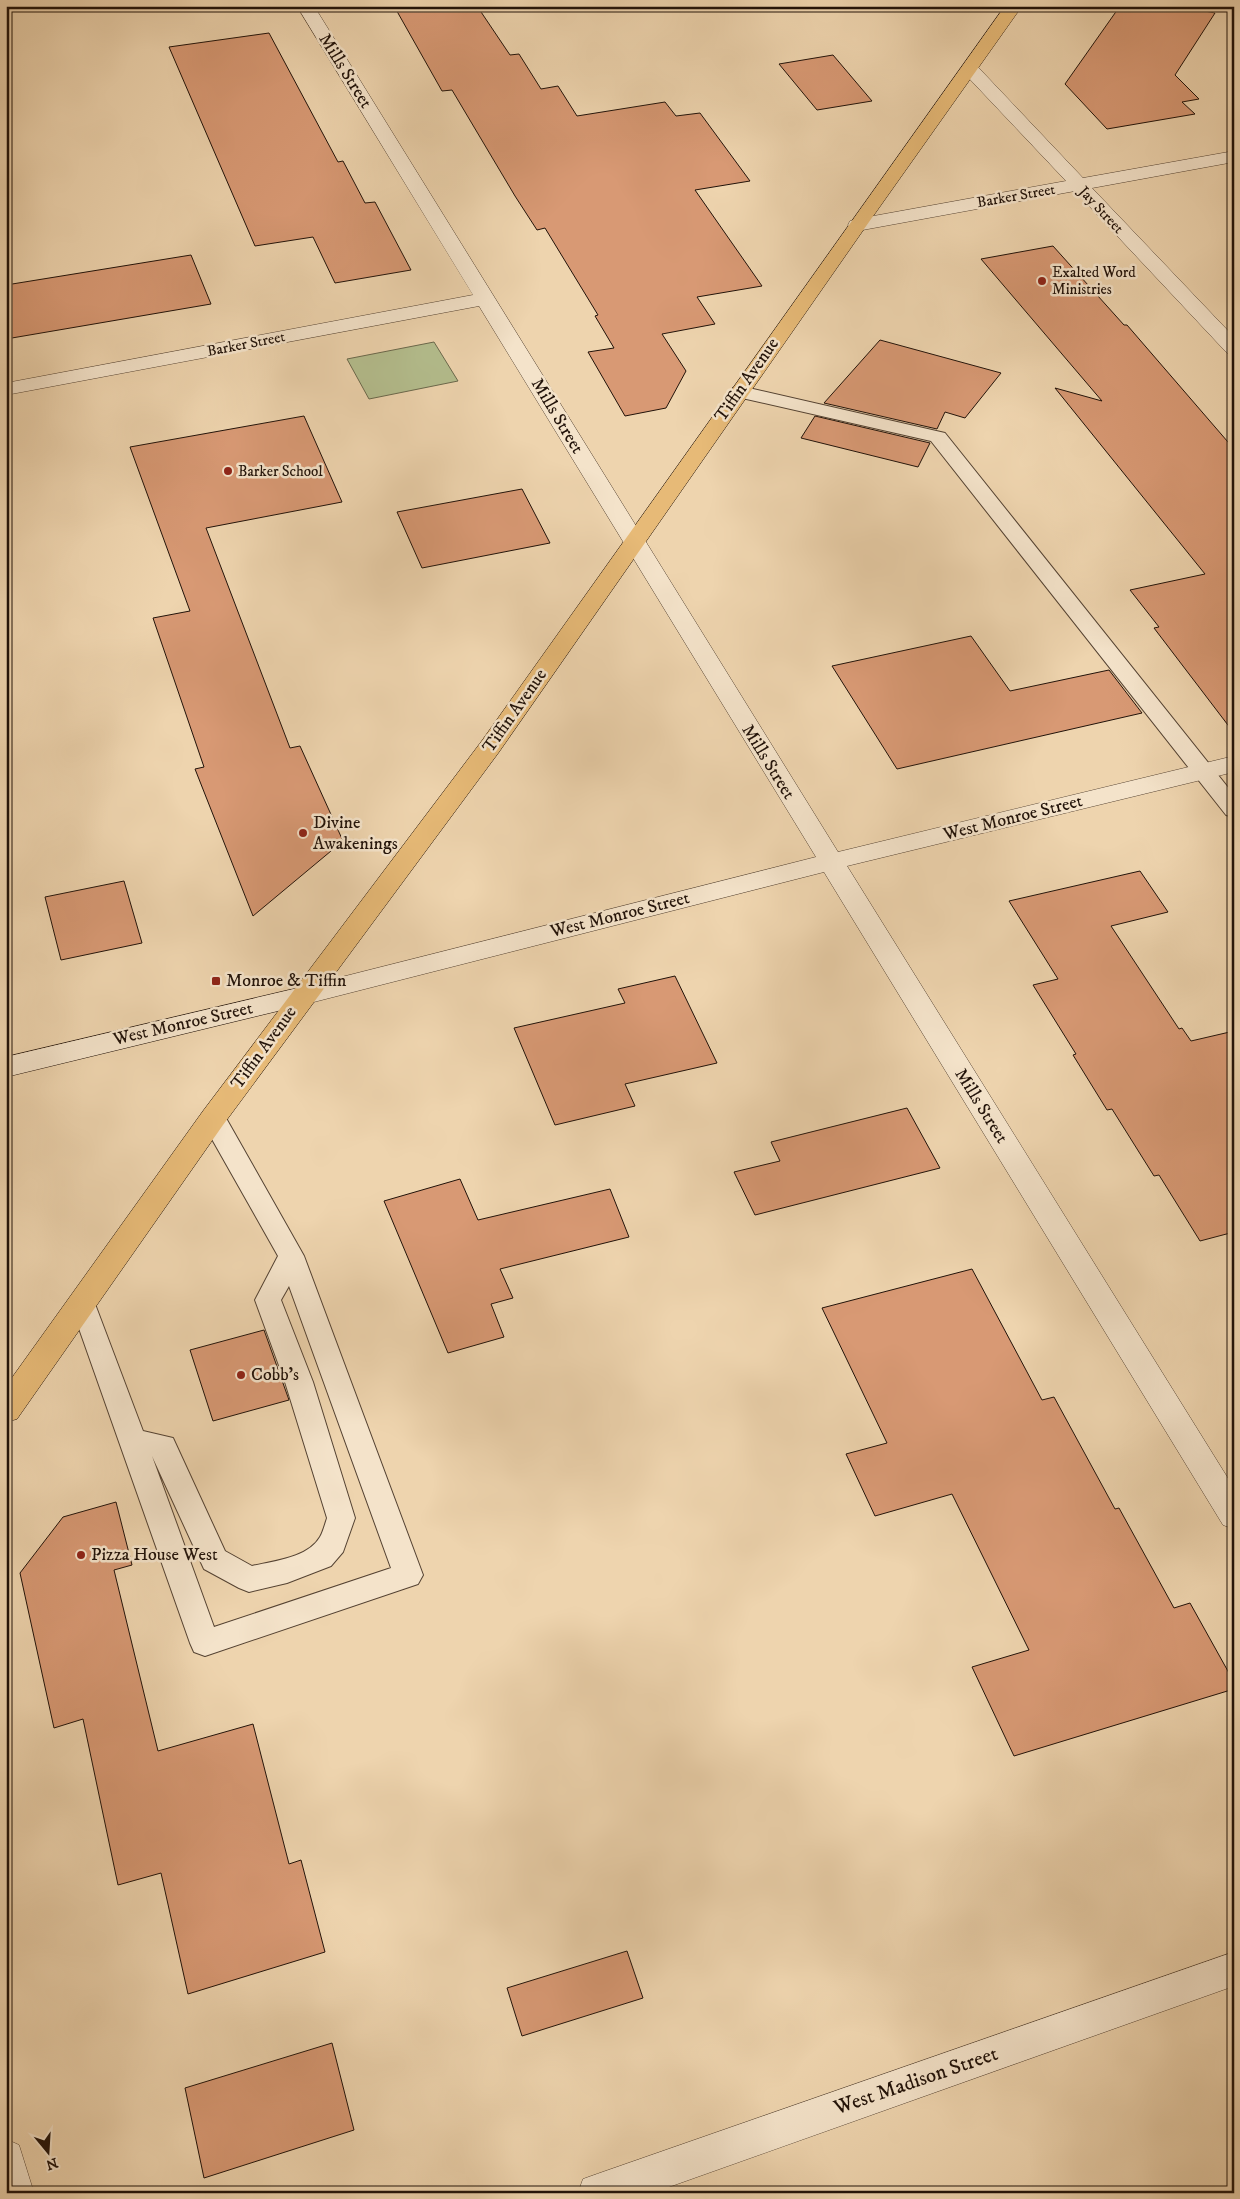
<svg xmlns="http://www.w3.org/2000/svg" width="1240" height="2199" font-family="'IM FELL DW Pica',serif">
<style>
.green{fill:#b4be8e;stroke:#6a684c}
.building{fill:#d89974;stroke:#211209}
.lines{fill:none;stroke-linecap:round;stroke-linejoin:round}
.lane-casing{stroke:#544232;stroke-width:2}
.street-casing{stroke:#544232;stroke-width:1}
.secondary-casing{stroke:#211209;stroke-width:1}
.primary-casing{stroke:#211209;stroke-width:1}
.lane{fill:#f4e3ca;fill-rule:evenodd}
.street{fill:#f4e3ca;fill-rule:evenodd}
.secondary{fill:#f4e3ca;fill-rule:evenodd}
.primary{fill:#e7ba77;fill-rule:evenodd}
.poi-dot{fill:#8f2418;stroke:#f4e3ca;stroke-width:2}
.labels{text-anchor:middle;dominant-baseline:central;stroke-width:5;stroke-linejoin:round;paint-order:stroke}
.far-street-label{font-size:15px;fill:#211209;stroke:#f4e3ca}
.far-poi-label{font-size:15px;fill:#211209;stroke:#f4e3ca;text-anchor:start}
.street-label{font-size:18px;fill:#211209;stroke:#f4e3ca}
.poi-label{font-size:18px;fill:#211209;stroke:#f4e3ca;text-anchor:start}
.near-street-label{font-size:21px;fill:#211209;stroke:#f4e3ca}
</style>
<rect width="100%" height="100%" fill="#eed4ae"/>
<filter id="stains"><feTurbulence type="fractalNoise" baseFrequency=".004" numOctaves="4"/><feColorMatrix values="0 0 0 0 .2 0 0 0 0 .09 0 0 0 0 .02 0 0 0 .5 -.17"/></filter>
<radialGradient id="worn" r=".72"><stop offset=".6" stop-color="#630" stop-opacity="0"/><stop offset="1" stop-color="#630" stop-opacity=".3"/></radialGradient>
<path class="green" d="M434,342L458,381L369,399L347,359Z"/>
<path class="building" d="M394,6H477L510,55L519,54L541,89L558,86L577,116L665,102L676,116L700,113L750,181L695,190L762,286L697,297L715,324L662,334L686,371L666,408L625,416L588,352L614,348L595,316L598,315L545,228L537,230L515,196L452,90L442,91Z
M1120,6H1179L1215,13L1175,75L1199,99L1182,102L1195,114L1107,129L1065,84Z
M269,33L338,162L343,161L365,203L375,202L411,270L335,283L313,237L255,246L169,47Z
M833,55L872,101L817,110L779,64Z
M1053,246L1124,325H1127L1234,449V733L1154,628L1159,627L1130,590L1205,574L1055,388L1102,401L981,259Z
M191,255L211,304L6,339V285Z
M880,340L1001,373L965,418L945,412L937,429L824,403Z
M304,416L342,502L206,528L290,748L300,746L343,841L253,916L195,769L204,767L153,618L190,611L130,447Z
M815,416L930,443L918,467L801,438Z
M522,489L550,543L422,568L397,512Z
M971,636L1010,691L1109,670L1142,713L897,769L832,666Z
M1140,871L1168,912L1111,926L1179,1029L1182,1028L1191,1041L1234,1031V1232L1200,1241L1159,1175L1154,1176L1112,1109L1107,1110L1073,1055L1076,1054L1033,985L1058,979L1009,901Z
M124,881L142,943L61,960L45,897Z
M675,976L717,1063L625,1084L635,1106L555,1125L514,1028L625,1003L618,989Z
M907,1108L940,1168L755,1215L734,1172L780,1161L771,1142Z
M460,1179L478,1220L610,1189L629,1237L500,1269L513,1298L491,1304L504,1337L448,1353L384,1201Z
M972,1269L1042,1400L1054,1397L1115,1509L1119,1508L1174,1608L1190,1603L1234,1682V1689L1014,1756L972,1667L1029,1650L952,1494L875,1516L846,1454L887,1443L822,1308Z
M264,1330L289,1400L213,1421L190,1350Z
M116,1502L132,1565L114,1570L158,1751L253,1724L289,1864L301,1860L325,1952L188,1994L161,1873L118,1885L83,1719L54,1728L20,1573L63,1517Z
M627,1951L643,1998L522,2036L507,1988Z
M332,2043L354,2130L204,2178L185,2088Z"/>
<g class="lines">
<defs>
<path id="lane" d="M740,386L945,433L1234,795V817L1226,815L931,441L733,396L731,392L733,388Z
M213,1109L222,1111L304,1256L423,1575L418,1584L205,1656L194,1652L190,1643L70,1303L74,1296L83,1292L92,1296L143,1431L173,1438L225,1551L252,1566C273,1561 308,1558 320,1537C323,1532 325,1524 327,1518L285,1382L255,1300L278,1256L200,1118L204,1111ZM289,1286L391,1568L214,1627L152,1456L204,1569L239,1588L249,1592L287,1583L331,1566L343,1552L355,1518L313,1382L281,1300Z"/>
<path id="street" d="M297,6H314L838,852L1234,756V772L847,866L1234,1488V1529L1223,1525L824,872L302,1005L293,1003L289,996L293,989L302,987L816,857L479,306L6,395V383L473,295Z
M970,64L976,65L1083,178L1234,151V162L1092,188L1234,337V355L1227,353L1075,191L857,231L850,229L848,225L850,221L857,219L1066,181L964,73L961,69L964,65Z
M1234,1952V1986L652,2193H578L583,2179L597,2174Z
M6,2139L19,2145L34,2193H6Z"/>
<path id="secondary" d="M302,987L311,989L315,996L311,1003L6,1077V1057Z"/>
<path id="primary" d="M1005,6H1022L864,229L499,752L223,1125L17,1419L6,1422V1386L203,1111L481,742Z"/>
</defs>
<use href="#lane" class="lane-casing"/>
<use href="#street" class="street-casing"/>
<use href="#secondary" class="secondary-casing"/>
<use href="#primary" class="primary-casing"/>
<use href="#lane" class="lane"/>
<use href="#street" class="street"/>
<use href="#secondary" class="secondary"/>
<use href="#primary" class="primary"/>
</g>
<g class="poi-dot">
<circle cx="1042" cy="281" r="5"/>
<circle cx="228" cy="471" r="5"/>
<circle cx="303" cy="833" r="5"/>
<rect x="211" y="976" width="10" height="10" rx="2.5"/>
<circle cx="241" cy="1375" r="5"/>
<circle cx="81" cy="1555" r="5"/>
</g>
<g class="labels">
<g class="far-street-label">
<text transform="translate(1016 196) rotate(-10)">Barker Street</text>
<text transform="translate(1101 210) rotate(47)">Jay Street</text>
<text transform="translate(246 344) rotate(-11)">Barker Street</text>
</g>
<g class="far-poi-label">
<text x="1052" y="272">Exalted Word<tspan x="1052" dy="17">Ministries</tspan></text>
<text x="238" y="471">Barker School</text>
</g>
<g class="street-label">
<text transform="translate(345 71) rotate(58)">Mills Street</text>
<text transform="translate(747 380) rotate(-55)">Tiffin Avenue</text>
<text transform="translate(557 416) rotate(59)">Mills Street</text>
<text transform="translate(515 711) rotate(-55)">Tiffin Avenue</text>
<text transform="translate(768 762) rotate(58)">Mills Street</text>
<text transform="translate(1013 818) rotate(-14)">West Monroe Street</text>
<text transform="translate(620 915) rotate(-14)">West Monroe Street</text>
<text transform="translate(183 1024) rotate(-13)">West Monroe Street</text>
<text transform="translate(264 1048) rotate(-54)">Tiffin Avenue</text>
<text transform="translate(981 1106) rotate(58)">Mills Street</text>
</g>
<g class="poi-label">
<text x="313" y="823">Divine<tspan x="313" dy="21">Awakenings</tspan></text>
<text x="226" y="981">Monroe &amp; Tiffin</text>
<text x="251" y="1375">Cobb's</text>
<text x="91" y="1555">Pizza House West</text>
</g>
<g class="near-street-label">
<text transform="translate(916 2081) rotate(-19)">West Madison Street</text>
</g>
</g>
<rect width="1240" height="2199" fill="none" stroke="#eed4ae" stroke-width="25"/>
<rect x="8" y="8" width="1225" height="2184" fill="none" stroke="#211209" stroke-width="2.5"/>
<rect x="12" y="12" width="1215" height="2174" fill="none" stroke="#211209"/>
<g transform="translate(48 2152) rotate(162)" stroke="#f4e3ca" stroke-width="4" paint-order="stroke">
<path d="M0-4L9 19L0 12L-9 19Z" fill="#211209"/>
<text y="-8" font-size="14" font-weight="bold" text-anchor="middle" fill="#211209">N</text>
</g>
<rect width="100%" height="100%" filter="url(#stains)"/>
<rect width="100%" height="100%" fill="url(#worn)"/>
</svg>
